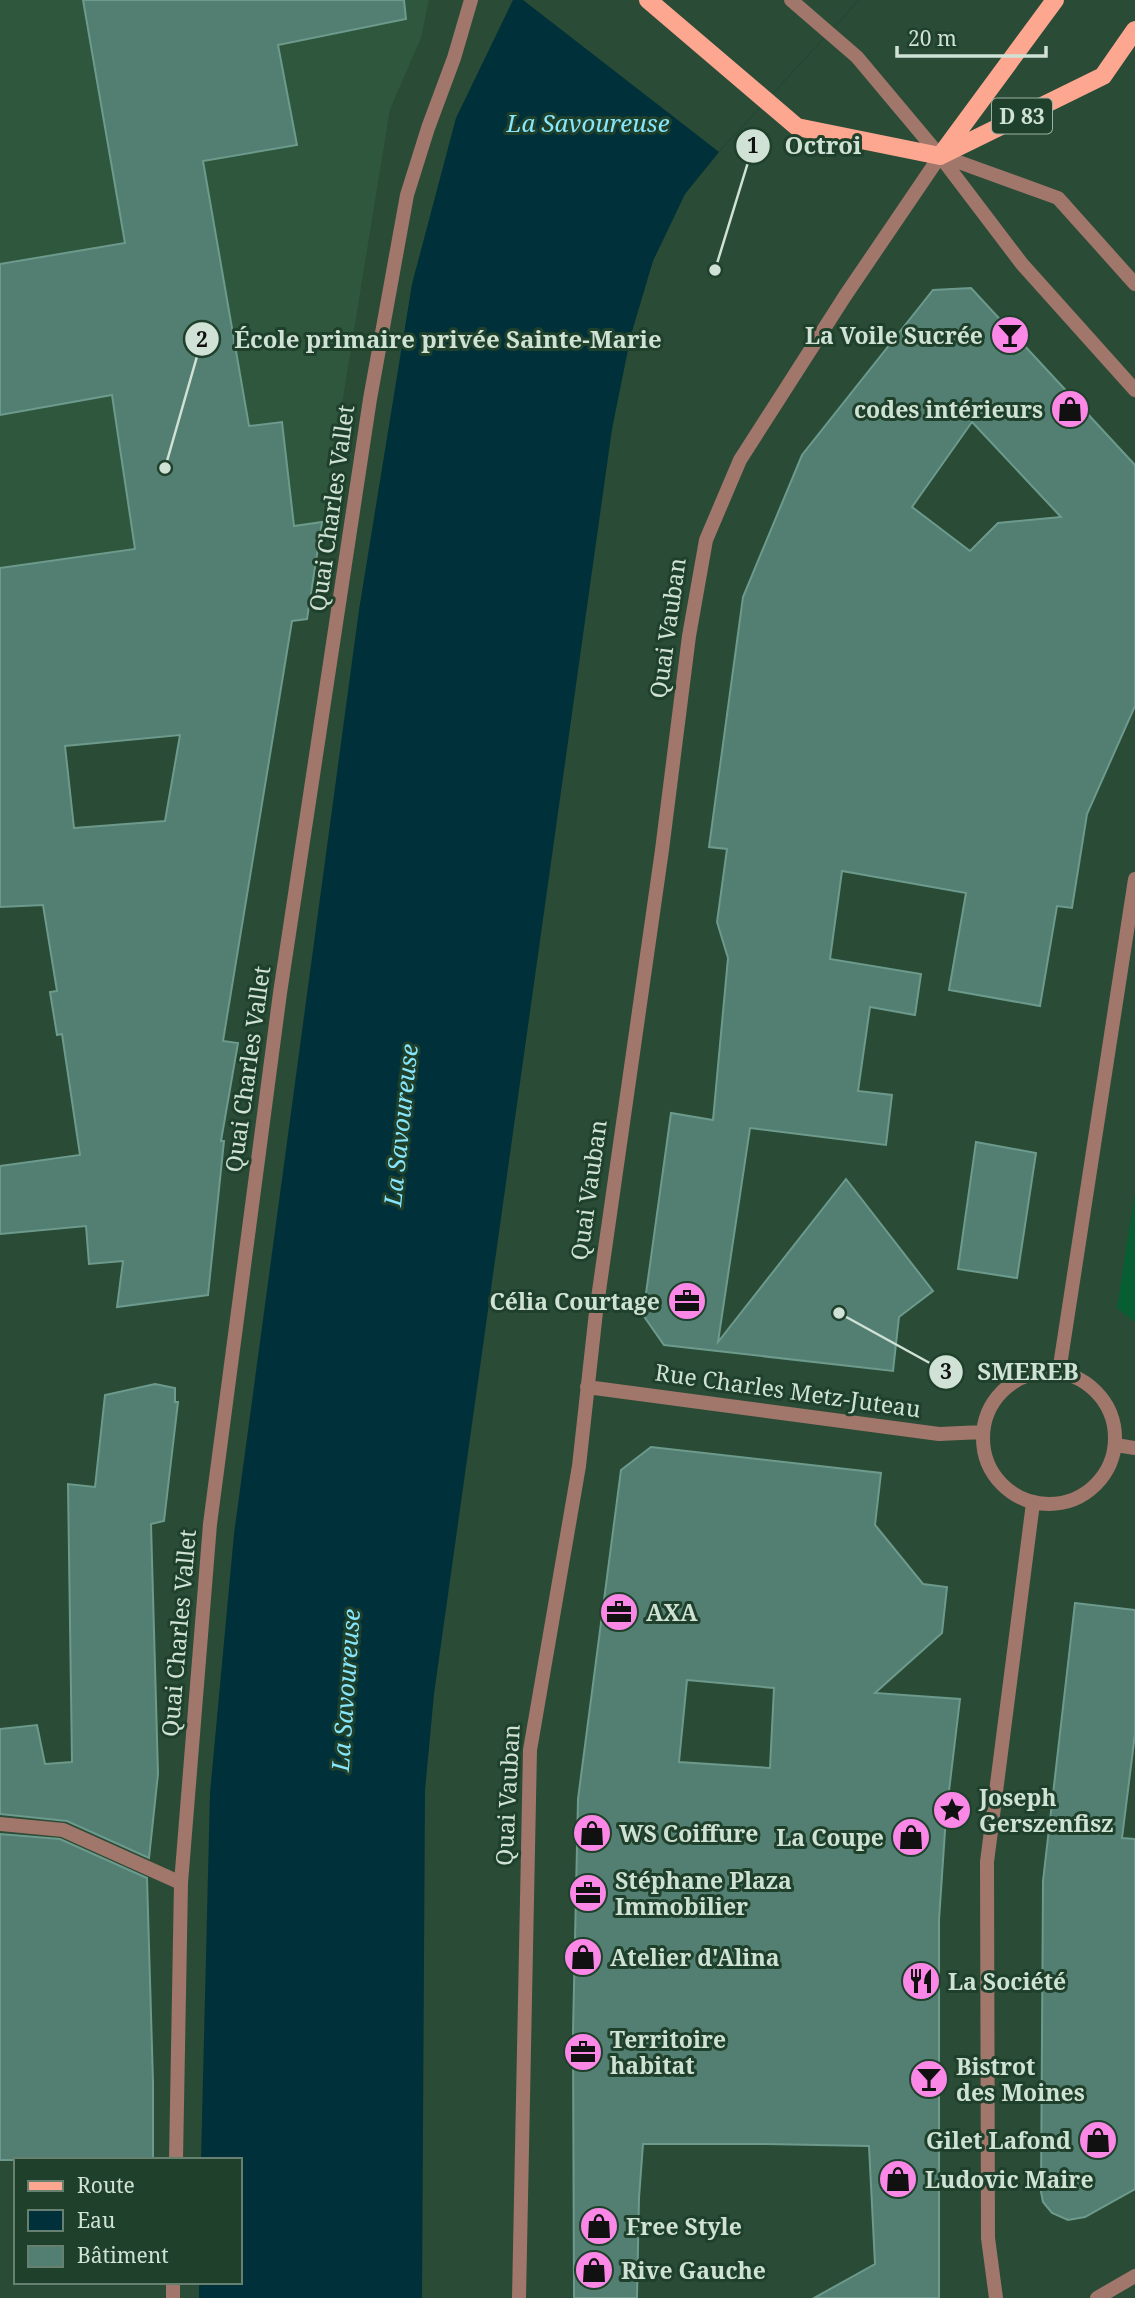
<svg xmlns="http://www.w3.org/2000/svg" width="1135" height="2298" font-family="'Noto Serif',serif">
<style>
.built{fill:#2f573d}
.green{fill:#075e33}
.water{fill:#00303a}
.pier{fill:#2a4b35}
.building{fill:#537f73;stroke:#6c9a8c;stroke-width:2;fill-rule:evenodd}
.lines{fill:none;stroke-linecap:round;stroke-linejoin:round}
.street{stroke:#a1766b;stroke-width:14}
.primary{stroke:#fda690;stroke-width:18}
.labels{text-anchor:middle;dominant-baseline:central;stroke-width:6;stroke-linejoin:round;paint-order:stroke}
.shield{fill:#1f402b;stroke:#9bb1a2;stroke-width:2}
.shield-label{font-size:21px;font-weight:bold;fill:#d0e2d5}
.poi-label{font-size:23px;font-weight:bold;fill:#d0e2d5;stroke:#1f402b;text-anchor:start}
.street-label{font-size:23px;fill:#d0e2d5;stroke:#1f402b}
.water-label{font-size:24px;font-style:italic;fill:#87e6fc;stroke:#1f402b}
.leader{fill:none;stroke:#d0e2d5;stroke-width:2.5}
.callout-dot{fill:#d0e2d5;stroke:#1f402b;stroke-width:2.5}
.mark-label{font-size:21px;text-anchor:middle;font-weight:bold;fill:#111}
.callout-label{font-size:24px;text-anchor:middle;font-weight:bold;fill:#d0e2d5;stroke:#1f402b;stroke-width:6;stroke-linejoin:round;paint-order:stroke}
</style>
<rect width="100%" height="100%" fill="#2a4b35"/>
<path class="built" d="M0,0H429L421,38L390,109L307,619L0,663Z"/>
<path class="green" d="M1135,1191V1322L1117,1308Z"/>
<path class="water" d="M513,0H859L719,152L685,194L653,261L631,335L612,429L434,1694L425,1790L422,2298H199V2282H240V2160H201L210,1793L234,1534L359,610L412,284L456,118Z"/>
<path class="pier" d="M523,0H859L719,152Z"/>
<path class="building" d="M83,0H404L406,19L278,45L297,145L203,161L249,426L282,422L294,526L322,522L307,619L292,621L223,1041L238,1043L221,1141H224L208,1295L117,1307L123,1261L89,1264L86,1226L0,1234V1166L80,1155L62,1034L57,1035L50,992L57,991L43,905L0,907V568L135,549L112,395L0,415V264L125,243ZM180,735L165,821L74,828L65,746Z
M971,288L1135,465V706L1087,814L1072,908L1057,906L1040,1006L949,990L966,893L842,871L830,959L921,974L915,1015L870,1007L858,1091L892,1095L886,1145L750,1128L718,1342L846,1179L933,1291L899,1317L893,1371L664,1345L643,1315L671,1113L713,1120L728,958L717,922L727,849L709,847L743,597L802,455L933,290ZM972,422L1061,517L998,523L970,551L912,507Z
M976,1142L1036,1153L1017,1278L958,1269Z
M155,1384L175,1388V1402H178L164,1521L151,1524L158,1774L149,1858L67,1821L0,1814V1729L37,1725L45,1764L72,1762L68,1484L95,1487L105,1395Z
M651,1447L881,1473L875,1525L923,1584L947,1587L942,1633L875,1693L960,1699L946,1816L939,1920V2298H814L875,2264L869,2146L766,2144H643L639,2198L637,2298H574L573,2033L578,1799L621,1470ZM687,1680L774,1688L770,1768L679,1762Z
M1075,1603L1135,1610V1734L1122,1838L1135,1839V2189L1085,2217L1068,2220L1052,2213L1043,2202L1041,2192L1043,1881Z
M0,1834L60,1839L147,1878L153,2082V2160H0Z"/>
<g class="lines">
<path class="street" d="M791,0L857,57L940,156L1022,264L1135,390
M942,156L1058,198L1135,284
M983 1438a66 66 0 1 1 132 0a66 66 0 1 1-132 0Z
M1059,1372L1135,879
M587,1387L939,1434L983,1432
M1116,1445L1135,1448
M0,1824L63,1830L181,1883
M176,2160L181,1883L210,1524L280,993L370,399L407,195L428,128L454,58L471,0
M173,2298V2282
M519,2298L530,1750L579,1466L596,1312L662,850L689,636L706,540L740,460L845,296L940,156
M996,2298L988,2238L987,1862L1033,1503
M1097,2298L1135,2276"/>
<path class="primary" d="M648,0L797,127L940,156
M943,152L1055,0
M940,156L1103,76L1135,30"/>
</g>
<defs>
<symbol id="bar-disc" viewBox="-11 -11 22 22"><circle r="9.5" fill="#fb87e6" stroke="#1f402b"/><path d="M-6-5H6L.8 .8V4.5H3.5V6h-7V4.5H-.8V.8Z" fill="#111"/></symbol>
<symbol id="shop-disc" viewBox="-11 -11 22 22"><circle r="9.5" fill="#fb87e6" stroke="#1f402b"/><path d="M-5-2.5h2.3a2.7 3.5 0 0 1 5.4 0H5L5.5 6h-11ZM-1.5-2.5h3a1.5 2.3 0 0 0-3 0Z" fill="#111"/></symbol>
<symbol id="office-disc" viewBox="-11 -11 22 22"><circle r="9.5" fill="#fb87e6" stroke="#1f402b"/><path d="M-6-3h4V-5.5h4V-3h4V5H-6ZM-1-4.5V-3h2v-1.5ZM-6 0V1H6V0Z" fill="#111"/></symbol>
<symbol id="sight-disc" viewBox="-11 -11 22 22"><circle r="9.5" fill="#fb87e6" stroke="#1f402b"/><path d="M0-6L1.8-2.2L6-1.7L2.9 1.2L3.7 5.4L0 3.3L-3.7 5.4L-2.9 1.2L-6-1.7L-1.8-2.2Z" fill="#111"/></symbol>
<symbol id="restaurant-disc" viewBox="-11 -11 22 22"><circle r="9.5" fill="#fb87e6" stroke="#1f402b"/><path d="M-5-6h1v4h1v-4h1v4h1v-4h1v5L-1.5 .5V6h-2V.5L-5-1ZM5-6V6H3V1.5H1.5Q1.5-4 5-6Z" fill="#111"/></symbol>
</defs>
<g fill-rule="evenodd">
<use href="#bar-disc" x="988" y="313" width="44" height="44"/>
<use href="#shop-disc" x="1048" y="387" width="44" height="44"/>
<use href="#office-disc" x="665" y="1279" width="44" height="44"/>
<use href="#office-disc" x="597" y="1590" width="44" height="44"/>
<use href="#sight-disc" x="930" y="1788" width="44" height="44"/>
<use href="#shop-disc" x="570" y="1811" width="44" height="44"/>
<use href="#shop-disc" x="889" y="1815" width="44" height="44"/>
<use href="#office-disc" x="566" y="1871" width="44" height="44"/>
<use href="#shop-disc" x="561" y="1935" width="44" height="44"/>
<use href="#restaurant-disc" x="899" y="1959" width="44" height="44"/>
<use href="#office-disc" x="561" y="2030" width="44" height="44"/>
<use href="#bar-disc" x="907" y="2057" width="44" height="44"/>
<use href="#shop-disc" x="1076" y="2118" width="44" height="44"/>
<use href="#shop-disc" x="876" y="2157" width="44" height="44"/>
<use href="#shop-disc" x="577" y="2204" width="44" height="44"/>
<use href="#shop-disc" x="572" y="2248" width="44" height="44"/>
</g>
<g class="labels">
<rect class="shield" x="992" y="98.5" width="60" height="35" rx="5"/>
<g class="shield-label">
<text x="1022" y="116">D 83</text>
</g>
<g class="poi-label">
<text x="983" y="335" text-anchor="end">La Voile Sucrée</text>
<text x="1043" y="409" text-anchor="end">codes intérieurs</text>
<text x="660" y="1301" text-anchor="end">Célia Courtage</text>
<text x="646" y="1612">AXA</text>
<text x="979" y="1797">Joseph<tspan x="979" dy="26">Gerszenfisz</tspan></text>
<text x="619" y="1833">WS Coiffure</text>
<text x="884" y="1837" text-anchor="end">La Coupe</text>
<text x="615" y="1880">Stéphane Plaza<tspan x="615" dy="26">Immobilier</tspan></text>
<text x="610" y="1957">Atelier d'Alina</text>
<text x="948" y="1981">La Société</text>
<text x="610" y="2039">Territoire<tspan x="610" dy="26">habitat</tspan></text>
<text x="956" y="2066">Bistrot<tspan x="956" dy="26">des Moines</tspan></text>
<text x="1071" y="2140" text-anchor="end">Gilet Lafond</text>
<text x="925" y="2179">Ludovic Maire</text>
<text x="626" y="2226">Free Style</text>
<text x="621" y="2270">Rive Gauche</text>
</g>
<g class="street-label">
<text transform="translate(331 508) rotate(-82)">Quai Charles Vallet</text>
<text transform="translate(667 628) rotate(-82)">Quai Vauban</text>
<text transform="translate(247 1069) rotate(-82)">Quai Charles Vallet</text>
<text transform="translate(588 1190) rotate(-82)">Quai Vauban</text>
<text transform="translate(788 1390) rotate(8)">Rue Charles Metz-Juteau</text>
<text transform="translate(178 1633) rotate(-85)">Quai Charles Vallet</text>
<text transform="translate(507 1795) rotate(-87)">Quai Vauban</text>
</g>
<g class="water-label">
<text x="588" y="122">La Savoureuse</text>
<text transform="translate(400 1125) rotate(-84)">La Savoureuse</text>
<text transform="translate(345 1690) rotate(-86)">La Savoureuse</text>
</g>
</g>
<path class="leader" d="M715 270L753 146M165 468L202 339M839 1313L946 1372"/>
<g class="callout-dot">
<circle cx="715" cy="270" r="7"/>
<circle cx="165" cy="468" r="7"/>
<circle cx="839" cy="1313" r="7"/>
<circle cx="753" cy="146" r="18"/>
<circle cx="202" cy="339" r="18"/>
<circle cx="946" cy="1372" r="18"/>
</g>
<g class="mark-label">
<text x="753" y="153">1</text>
<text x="202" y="347">2</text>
<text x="946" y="1379">3</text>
</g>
<g class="callout-label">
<text x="823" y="154">Octroi</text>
<text x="448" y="348">École primaire privée Sainte-Marie</text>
<text x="1028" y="1380">SMEREB</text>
</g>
<rect x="14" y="2158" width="228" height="126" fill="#1f402b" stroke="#66816f" stroke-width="2"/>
<rect x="28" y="2181" width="35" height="10" fill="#fda690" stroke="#66816f" stroke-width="2"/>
<text x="77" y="2193" font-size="21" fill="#d0e2d5">Route</text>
<rect x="28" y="2210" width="35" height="21" fill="#00303a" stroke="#66816f" stroke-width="2"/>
<text x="77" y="2228" font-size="21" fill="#d0e2d5">Eau</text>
<rect x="28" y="2246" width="35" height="21" fill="#537f73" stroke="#66816f" stroke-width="2"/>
<text x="77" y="2263" font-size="21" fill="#d0e2d5">Bâtiment</text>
<path d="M897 46v10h149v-10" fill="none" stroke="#d0e2d5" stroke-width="3.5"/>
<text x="908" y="46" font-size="21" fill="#d0e2d5" stroke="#1f402b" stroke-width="5" paint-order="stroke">20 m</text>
</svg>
